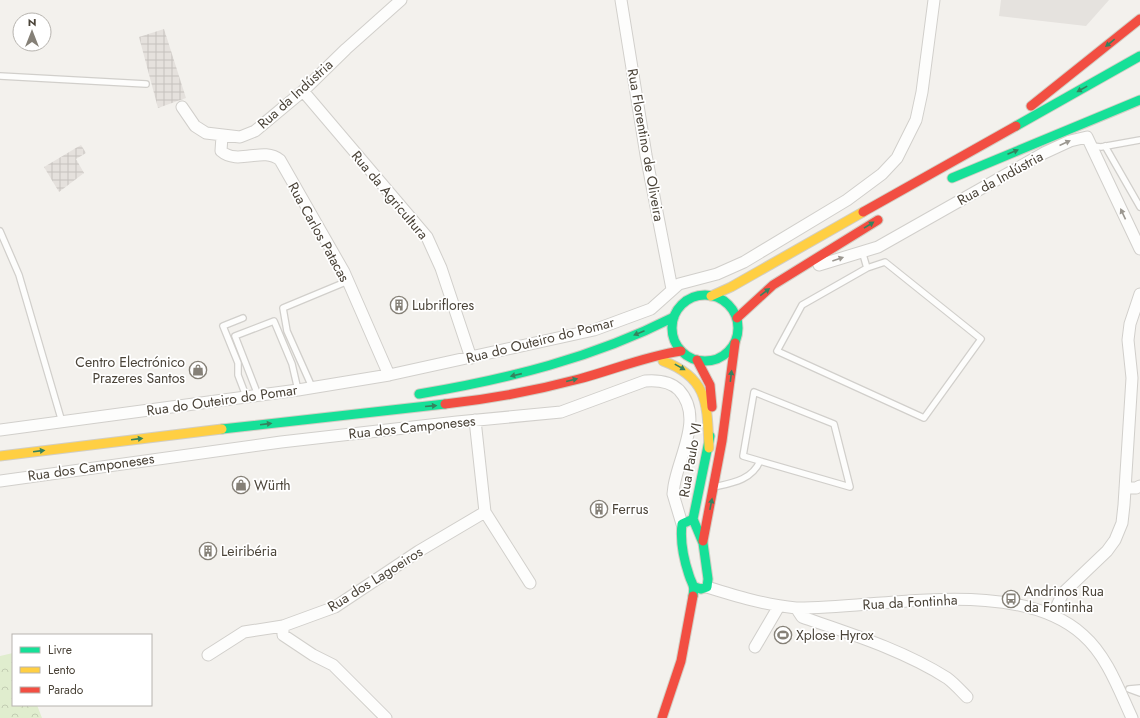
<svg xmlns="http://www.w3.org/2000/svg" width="1140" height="718" font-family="Jost,sans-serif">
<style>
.industrial{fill:url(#industrial-grid)}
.forest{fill:url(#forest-crowns)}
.parking{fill:#e5e2de}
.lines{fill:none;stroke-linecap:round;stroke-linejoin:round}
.lane-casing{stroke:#d1cfcb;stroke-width:8}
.street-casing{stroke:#d1cfcb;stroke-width:13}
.fast-casing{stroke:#d2cec4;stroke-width:11}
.slow-casing{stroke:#d2cec4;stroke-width:11}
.jam-casing{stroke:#d2cec4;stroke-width:11}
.lane{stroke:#fdfdfc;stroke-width:5.5}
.street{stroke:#fdfdfc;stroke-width:11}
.fast{stroke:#16e098;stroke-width:9}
.slow{stroke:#ffcf43;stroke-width:9}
.jam{stroke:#f24e42;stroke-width:9}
.oneway{fill:#35825e}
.oneway2{fill:#9b9790}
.labels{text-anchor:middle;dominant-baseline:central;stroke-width:3.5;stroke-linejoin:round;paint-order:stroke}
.street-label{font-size:14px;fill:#4a4338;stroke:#fff}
.poi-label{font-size:14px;fill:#4a4338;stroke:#fff;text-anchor:start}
</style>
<defs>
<pattern id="industrial-grid" width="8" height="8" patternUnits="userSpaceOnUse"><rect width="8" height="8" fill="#e5e1dd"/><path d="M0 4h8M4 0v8" fill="none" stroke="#c6c2be"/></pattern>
<pattern id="forest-crowns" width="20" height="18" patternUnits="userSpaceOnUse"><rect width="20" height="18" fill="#e0edce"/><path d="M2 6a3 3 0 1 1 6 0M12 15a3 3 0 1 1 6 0" fill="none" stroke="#c2ccb2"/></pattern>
</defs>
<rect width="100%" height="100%" fill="#f3f1ed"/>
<path class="industrial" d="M164,29L186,98L158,108L139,37Z
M81,145L86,153L76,159L84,173L59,192L44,167Z"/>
<path class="forest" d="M13,653V705H37L42,718H0V656Z"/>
<path class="parking" d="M1001,0H1109L1086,26L999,16Z"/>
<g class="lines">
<defs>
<path id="lane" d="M0,76L146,84
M1092,146L1101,147L1140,140
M1105,146L1140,207
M0,231L19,275L62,422
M862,251L867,268L885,262L981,339L924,418L777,351L802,305L867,268
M243,318L223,326L238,363V375L246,396
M312,387L287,331L283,308L348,281
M258,395L235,336L274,321L292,364L298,390
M714,487C732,483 752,480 760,461L850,487L834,424L754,392L743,456L760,461
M1140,688L1129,689L1140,693"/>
<path id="street" d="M621,0L646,155L672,289
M303,91L427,237L441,268L471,358
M182,107L195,126L206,133L240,137L255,131L303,91L346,49L401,0
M222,136L221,151C238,166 263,146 280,160L344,272L389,375
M819,265L878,247L1044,153L1070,141L1087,137L1140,249
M0,430L298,390L389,375L594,330L651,309L679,284L717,274L744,262L847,200L882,174L897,158L916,120L922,92L934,0
M0,481L281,442L457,422L561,412L645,381C657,380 670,381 679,390C704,417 679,455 674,486L673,494L682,524
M1125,488H1136L1140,486
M485,512L530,583
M707,587C736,596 765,605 796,608C878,609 1017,575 1083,635C1107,656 1119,690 1132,718
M796,608L802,617C851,634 903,650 947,678C954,683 961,691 967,697
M1053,614L1063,593L1107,551L1115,540L1122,523L1124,505L1132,378L1128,340L1130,324L1140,294
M283,626V635L313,655L333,665L386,718
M755,647L779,606
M208,655L244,632L283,626L335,607L419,551L485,512L475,420"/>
<path id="fast" d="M1016,126L1140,56
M952,178L1140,100
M672 328a33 33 0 1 1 66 0a33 33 0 1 1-66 0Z
M419,394C508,379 593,358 674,317
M222,429L445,404
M693,519L682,524C680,540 684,560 689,575C692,585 695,584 693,596
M695,587L701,589L707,587L708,579L703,543L693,519L710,436"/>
<path id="slow" d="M711,296L731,287L863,212
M663,361C709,378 707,405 709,448
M0,456L222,429"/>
<path id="jam" d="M1031,106L1140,19
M863,212L1016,126
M737,318L773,285L878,220
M697,360L710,385L712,407
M445,404C490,399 534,391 579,379C613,370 646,356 681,351
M703,541L722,441L735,343
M662,718L681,661L693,596"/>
</defs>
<use href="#lane" class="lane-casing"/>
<use href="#street" class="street-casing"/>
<use href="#fast" class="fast-casing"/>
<use href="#slow" class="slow-casing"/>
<use href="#jam" class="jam-casing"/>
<use href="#lane" class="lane"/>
<use href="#street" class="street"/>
<use href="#fast" class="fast"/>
<use href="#slow" class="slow"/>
<use href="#jam" class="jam"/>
</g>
<defs><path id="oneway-solid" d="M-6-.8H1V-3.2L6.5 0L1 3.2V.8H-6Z"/></defs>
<g class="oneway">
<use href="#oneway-solid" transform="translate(1110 43) rotate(141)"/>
<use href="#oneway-solid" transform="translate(1082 89) rotate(151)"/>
<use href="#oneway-solid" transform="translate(1013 152) rotate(-23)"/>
<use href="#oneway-solid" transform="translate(869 225) rotate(-32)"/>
<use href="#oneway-solid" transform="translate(765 292) rotate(-37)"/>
<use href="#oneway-solid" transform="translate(639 333) rotate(157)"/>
<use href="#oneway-solid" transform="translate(680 367) rotate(29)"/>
<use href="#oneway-solid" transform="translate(516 375) rotate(167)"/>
<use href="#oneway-solid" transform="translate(731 376) rotate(-83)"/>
<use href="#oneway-solid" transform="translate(572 380) rotate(-14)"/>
<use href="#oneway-solid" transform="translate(431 406) rotate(-5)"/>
<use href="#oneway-solid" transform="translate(266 424) rotate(-7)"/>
<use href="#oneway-solid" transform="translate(137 439) rotate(-7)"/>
<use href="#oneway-solid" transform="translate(39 451) rotate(-7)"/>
<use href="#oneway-solid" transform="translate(711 504) rotate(-79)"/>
</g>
<g class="oneway2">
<use href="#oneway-solid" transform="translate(1065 143) rotate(-24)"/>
<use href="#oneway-solid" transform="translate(1123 214) rotate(-115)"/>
<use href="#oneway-solid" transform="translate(838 259) rotate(-19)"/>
</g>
<defs>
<symbol id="building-ring" viewBox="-11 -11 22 22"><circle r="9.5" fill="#fff" stroke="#858077" stroke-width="1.5"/><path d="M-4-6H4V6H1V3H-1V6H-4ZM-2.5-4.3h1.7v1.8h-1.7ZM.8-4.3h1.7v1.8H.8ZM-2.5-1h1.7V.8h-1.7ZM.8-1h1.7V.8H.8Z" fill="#858077"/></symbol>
<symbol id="shop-ring" viewBox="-11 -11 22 22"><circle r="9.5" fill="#fff" stroke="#858077" stroke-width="1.5"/><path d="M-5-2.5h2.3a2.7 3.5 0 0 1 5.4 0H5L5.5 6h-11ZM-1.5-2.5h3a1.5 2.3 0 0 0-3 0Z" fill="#858077"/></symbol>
<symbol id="bus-ring" viewBox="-11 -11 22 22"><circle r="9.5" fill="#fff" stroke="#858077" stroke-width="1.5"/><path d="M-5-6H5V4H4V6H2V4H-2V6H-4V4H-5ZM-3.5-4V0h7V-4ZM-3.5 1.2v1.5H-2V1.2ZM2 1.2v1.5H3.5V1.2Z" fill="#858077"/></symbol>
<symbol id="stadium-ring" viewBox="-11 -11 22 22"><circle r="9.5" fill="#fff" stroke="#858077" stroke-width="1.5"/><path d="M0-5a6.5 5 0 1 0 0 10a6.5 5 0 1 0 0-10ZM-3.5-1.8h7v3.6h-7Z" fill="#858077"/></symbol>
</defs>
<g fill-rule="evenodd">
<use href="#building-ring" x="389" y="295" width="20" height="20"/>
<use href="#shop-ring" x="188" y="360" width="20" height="20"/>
<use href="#shop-ring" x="231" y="475" width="20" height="20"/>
<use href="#building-ring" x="589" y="499" width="20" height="20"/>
<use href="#building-ring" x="198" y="541" width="20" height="20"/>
<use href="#bus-ring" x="1001" y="589" width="20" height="20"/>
<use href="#stadium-ring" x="773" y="625" width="20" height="20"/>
</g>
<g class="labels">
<g class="street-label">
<text transform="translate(295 94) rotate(-42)">Rua da Indústria</text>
<text transform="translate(646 145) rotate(80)">Rua Florentino de Oliveira</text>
<text transform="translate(1000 178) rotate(-29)">Rua da Indústria</text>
<text transform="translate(390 195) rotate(50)">Rua da Agricultura</text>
<text transform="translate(319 232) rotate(61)">Rua Carlos Patacas</text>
<text transform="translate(540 340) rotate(-14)">Rua do Outeiro do Pomar</text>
<text transform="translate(222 400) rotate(-8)">Rua do Outeiro do Pomar</text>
<text transform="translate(412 427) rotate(-6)">Rua dos Camponeses</text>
<text transform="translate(690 460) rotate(-80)">Rua Paulo VI</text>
<text transform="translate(91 467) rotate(-8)">Rua dos Camponeses</text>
<text transform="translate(375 579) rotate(-32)">Rua dos Lagoeiros</text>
<text transform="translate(910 602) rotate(-3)">Rua da Fontinha</text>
</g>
<g class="poi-label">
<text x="412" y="305">Lubriflores</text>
<text x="185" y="362" text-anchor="end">Centro Electrónico<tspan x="185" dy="16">Prazeres Santos</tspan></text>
<text x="254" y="485">Würth</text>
<text x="612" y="509">Ferrus</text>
<text x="221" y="551">Leiribéria</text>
<text x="1024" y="591">Andrinos Rua<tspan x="1024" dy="16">da Fontinha</tspan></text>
<text x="796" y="635">Xplose Hyrox</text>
</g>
</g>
<rect x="12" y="634" width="140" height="72" fill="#ffffff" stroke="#b7b4af"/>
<rect x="20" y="647" width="20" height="6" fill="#16e098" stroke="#b7b4af"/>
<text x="48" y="654" font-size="12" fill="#4a4338">Livre</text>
<rect x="20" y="667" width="20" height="6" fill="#ffcf43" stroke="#b7b4af"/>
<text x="48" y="674" font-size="12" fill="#4a4338">Lento</text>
<rect x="20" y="687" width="20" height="6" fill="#f24e42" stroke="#b7b4af"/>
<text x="48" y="694" font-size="12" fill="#4a4338">Parado</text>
<g transform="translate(32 32)"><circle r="19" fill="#ffffff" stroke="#b7b4af"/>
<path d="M0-3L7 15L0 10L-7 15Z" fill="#858077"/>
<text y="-6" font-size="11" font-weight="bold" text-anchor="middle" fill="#4a4338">N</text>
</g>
</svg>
